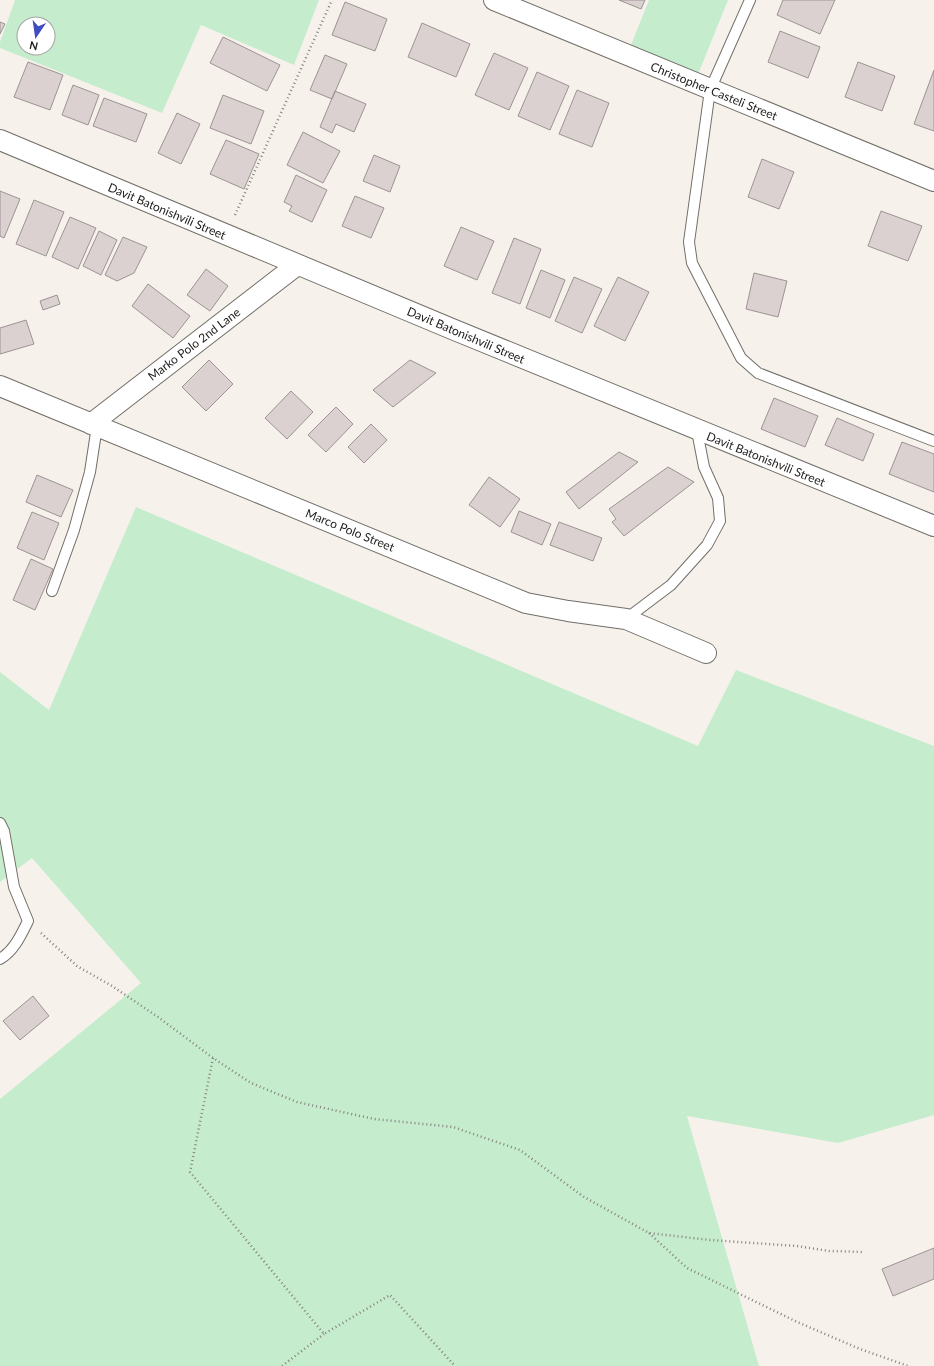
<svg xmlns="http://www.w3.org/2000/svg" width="934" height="1366" font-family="Lato,sans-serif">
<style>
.green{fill:#c6ecce;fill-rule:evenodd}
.building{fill:#dad1d0;stroke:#9c9392}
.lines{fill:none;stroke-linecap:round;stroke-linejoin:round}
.lane-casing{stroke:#726e68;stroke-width:12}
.street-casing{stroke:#726e68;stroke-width:22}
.path{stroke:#85827e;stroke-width:2.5;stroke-dasharray:1 3;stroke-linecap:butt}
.lane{stroke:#fff;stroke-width:10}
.street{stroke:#fff;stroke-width:20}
.labels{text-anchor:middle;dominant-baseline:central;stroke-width:3.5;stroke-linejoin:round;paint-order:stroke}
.street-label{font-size:12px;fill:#1e1c1a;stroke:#fff}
</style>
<rect width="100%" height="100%" fill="#f6f2eb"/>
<path class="green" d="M15,0H319L294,65L201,25L162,113L0,48V42ZM24,24H48V48H24Z
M649,0H728L697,77L629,50Z
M136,507L698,746L736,670L934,746V1115L838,1143L687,1116L759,1366H0V1099L141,983L32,858L0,882V672L49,710Z"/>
<path class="building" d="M619,0H645L641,9Z
M783,0H835L820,34L777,15Z
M345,2L387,19L375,51L332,35Z
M0,22L5,24L0,34Z
M422,23L470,44L456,77L408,57Z
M780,31L820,47L808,78L768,62Z
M223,37L280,65L267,91L210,63Z
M494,53L528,68L509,110L475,95Z
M325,55L347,64L332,99L310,90Z
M28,62L63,75L50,110L14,97Z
M858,62L895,76L882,111L845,97Z
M934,70V131L914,124Z
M537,72L569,86L550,130L518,116Z
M73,85L99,95L88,125L62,115Z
M577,90L609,103L592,147L559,134Z
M335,91L366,104L354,132L336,124L332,133L320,127Z
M223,95L264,111L251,144L210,128Z
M104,98L147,114L136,142L93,126Z
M177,113L200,124L181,164L158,153Z
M303,132L340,151L323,183L287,165Z
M226,140L259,154L244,189L210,174Z
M374,155L400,166L390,192L363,181Z
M762,159L794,172L779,209L748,197Z
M296,175L327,190L312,222L289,211L292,206L284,202Z
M0,191L20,199L4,238L0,236Z
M355,196L384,208L371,238L342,226Z
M34,200L64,212L46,256L16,244Z
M881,211L922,226L908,261L868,246Z
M70,217L96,228L78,269L52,257Z
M461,227L494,241L477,280L444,266Z
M99,231L117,240L101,275L83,266Z
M123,237L147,247L134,273L117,281L105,275Z
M514,238L541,249L520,304L492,293Z
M206,269L228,286L210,311L187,295Z
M541,270L565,280L550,318L526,308Z
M754,273L787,281L778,317L746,309Z
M574,277L602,289L582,333L555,321Z
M618,277L649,292L625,341L594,326Z
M148,284L190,316L173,338L132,306Z
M57,295L60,304L43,310L40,301Z
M26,320L34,344L0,354V328Z
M209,360L233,384L206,411L182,387Z
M410,360L436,373L393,407L373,390Z
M291,391L313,412L287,439L265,418Z
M774,398L818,416L805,447L761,429Z
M336,407L353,424L326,452L308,435Z
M837,418L874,434L863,461L825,445Z
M371,424L387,440L364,463L348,447Z
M902,442L934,454V492L889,474Z
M619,452L638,462L579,509L566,492Z
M668,467L694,482L624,536L612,522L616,519L609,509Z
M37,475L73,490L61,517L26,502Z
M489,477L520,499L500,527L469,505Z
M519,511L551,524L542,545L511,532Z
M32,512L59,523L44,560L17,548Z
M559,522L602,538L593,561L550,545Z
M31,559L53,569L35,610L13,600Z
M33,996L49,1016L20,1040L3,1021Z
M934,1248V1279L893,1296L882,1269Z"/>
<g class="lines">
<defs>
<path id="lane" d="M750,0L710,90L689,242L692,263L741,358L758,373L934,441
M52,591L74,530L90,472L97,426
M626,619L671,585L707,545L720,521L718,498L704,467L697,431
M0,823L4,831L14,887L28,921C21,935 14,951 0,959"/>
<path id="street" d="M494,0L934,181
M0,140C310,271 622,400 934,526
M0,386L526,603L568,611L626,619L706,653
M91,424L297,265"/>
</defs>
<use href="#lane" class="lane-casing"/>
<use href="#street" class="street-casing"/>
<path class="path" d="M235,215L332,0
M41,933L77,966L112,986L158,1017L213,1058L251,1083L297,1102L374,1119L453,1127L520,1150L584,1197L649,1233L710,1240L797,1246L829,1251L864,1252
M213,1058L190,1172L324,1334L390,1295L455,1366
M649,1233L687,1268L795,1321L860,1349L908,1366
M282,1366L324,1334"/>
<use href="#lane" class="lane"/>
<use href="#street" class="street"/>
</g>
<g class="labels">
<g class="street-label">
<text transform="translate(714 91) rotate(22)">Christopher Casteli Street</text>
<text transform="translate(167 211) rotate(23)">Davit Batonishvili Street</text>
<text transform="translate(466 335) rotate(23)">Davit Batonishvili Street</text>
<text transform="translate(194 344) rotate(-37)">Marko Polo 2nd Lane</text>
<text transform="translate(766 459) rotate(22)">Davit Batonishvili Street</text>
<text transform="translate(350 530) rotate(22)">Marco Polo Street</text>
</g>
</g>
<g transform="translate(36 36) rotate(193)"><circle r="19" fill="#ffffff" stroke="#a5a4a3"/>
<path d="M0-3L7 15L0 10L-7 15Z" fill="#404dc1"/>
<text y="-6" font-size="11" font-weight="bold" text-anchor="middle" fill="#1e1c1a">N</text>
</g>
</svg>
